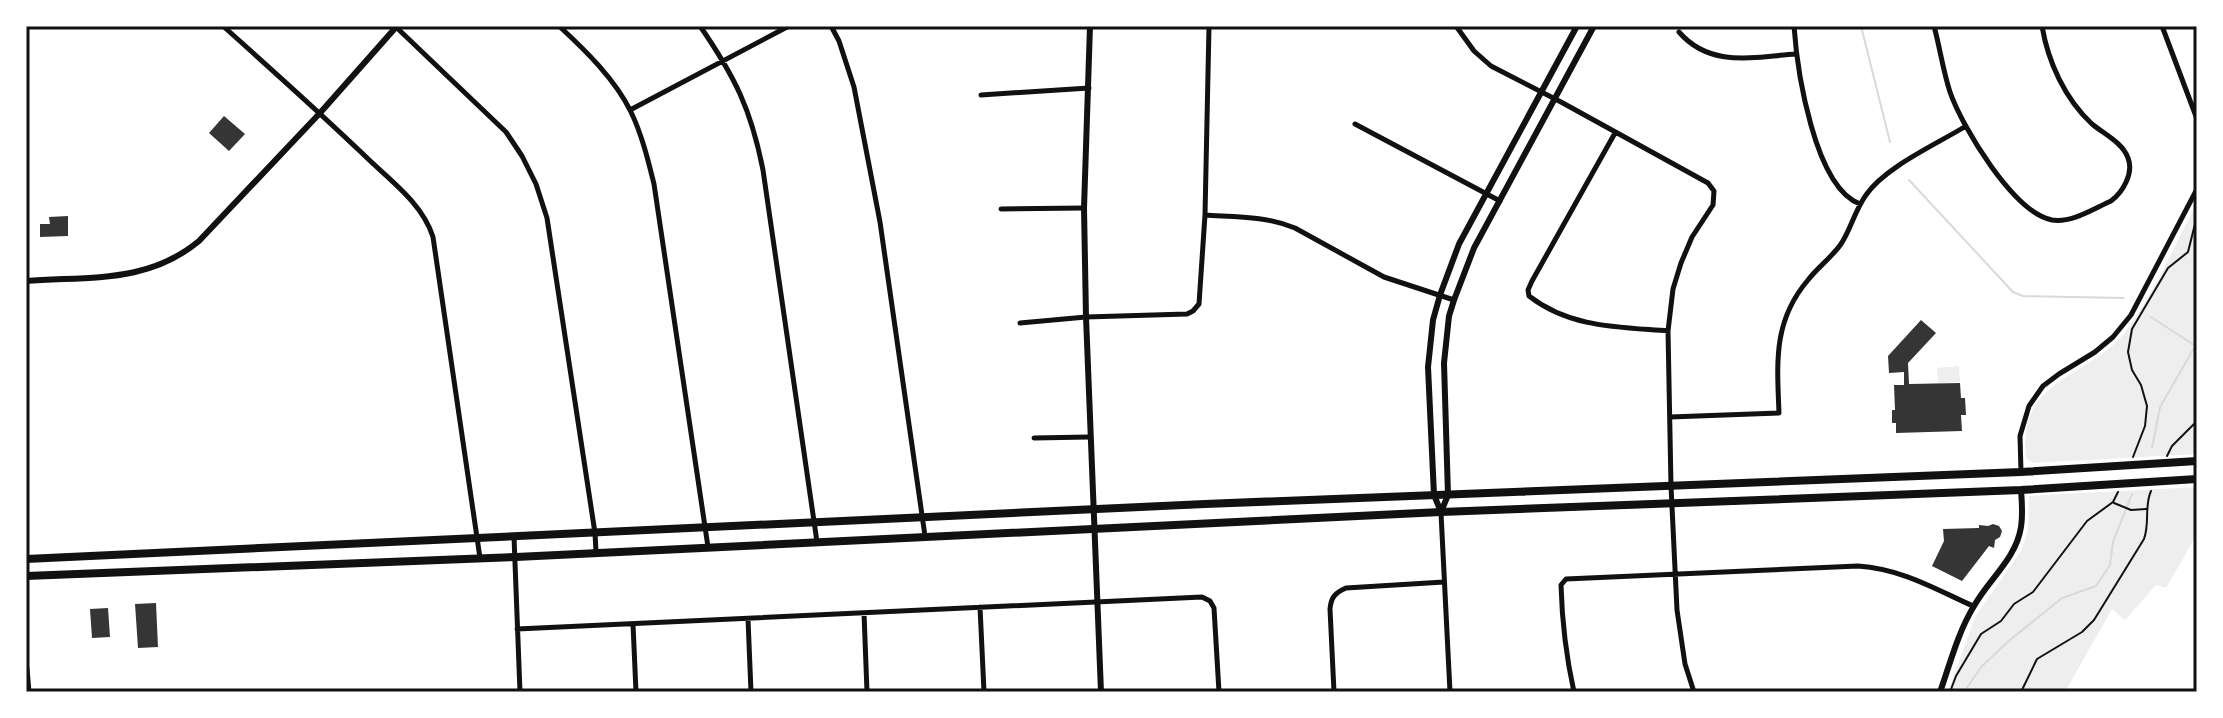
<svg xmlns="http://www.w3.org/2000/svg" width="2223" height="718" font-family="Merriweather,serif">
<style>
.green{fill:#eee}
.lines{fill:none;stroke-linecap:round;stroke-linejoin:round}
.stream{stroke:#d9d9d9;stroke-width:2}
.building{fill:#353535}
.path{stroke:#111;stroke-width:2}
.minor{stroke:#111;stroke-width:5}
.tertiary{stroke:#111;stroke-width:6}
.secondary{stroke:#111;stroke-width:7}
.primary{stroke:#111;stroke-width:8}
.neatline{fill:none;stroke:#111;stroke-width:3}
</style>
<rect width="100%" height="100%" fill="#fff"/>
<path class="green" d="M2197,202V454L2033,463L2026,458C2016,375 2093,379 2129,327C2156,288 2176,244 2197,202Z
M1959,366L1960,382L1938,383L1937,368Z
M2197,487V534L2166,588L2156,585L2125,620L2112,609L2065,692H1948L1975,617L2021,551L2028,530L2029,496Z"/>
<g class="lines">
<path class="stream" d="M1861,26L1890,142
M1909,180L2013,292L2023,296L2124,298
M2151,317L2194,345
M2152,448L2160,407L2197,343
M1964,692L1982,666L2010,640L2062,598L2096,586L2110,565L2113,542L2132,494"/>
</g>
<path class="building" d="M224,116L245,134L229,151L209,133Z
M68,216V236L40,237V224H50L49,217Z
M1921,320L1936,333L1908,363L1909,384L1960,383L1961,398H1965L1966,415H1961L1962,431L1896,433V423H1892V410H1895L1894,385H1904V372L1889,373L1888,356Z
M1993,524L1999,526L2002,531L2000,537L1995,540L1994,548L1989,546L1962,581L1932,566L1944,541L1943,529L1979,528V525L1988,526Z
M156,603L158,647L138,648L135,604Z
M108,608L110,637L92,638L90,609Z"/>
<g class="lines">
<path class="path" d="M2167,456L2172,446L2197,421
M2133,457L2145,426L2147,406L2141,385L2132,370L2128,352L2132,329L2168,268L2188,252L2197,216
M2114,503L2131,510L2146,509
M1950,692L1956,676L1981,634L2001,621L2014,604L2033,592L2087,521L2113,502L2118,492
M2021,692L2037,659L2082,632L2094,620L2144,539C2150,523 2144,506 2151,491"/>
<path class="minor" d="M223,26C270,68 317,110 363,154C388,179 422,202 433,237L480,558
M559,26C585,50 615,79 631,112C642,135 648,160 654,184L708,547
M700,26C735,77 751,109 763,170L817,542
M831,26L839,41L854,87L880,222L925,536
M1456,26L1474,51L1491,66L1561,102L1708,183L1714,191L1713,205L1692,237L1681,263L1673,289L1668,331L1671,486L1677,610L1685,664L1694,692
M1794,26C1797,69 1814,187 1860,204
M1934,26C1940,48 1943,71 1950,92C1962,127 2014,213 2052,220C2072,223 2093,209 2111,201C2123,192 2134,173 2128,158C2123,143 2104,134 2092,124C2065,99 2048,62 2042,26
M2162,26L2197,119
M396,27L506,132L522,156L536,184L547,218L595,533L596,552
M1679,32C1710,68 1753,57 1796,54
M981,95L1089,88
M630,110L789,26
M1355,124L1500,201
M1615,133L1532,281L1528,290L1529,296C1570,328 1619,327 1668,331
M1001,209L1084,208
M1205,215C1236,217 1266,216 1295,228L1384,277L1454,300
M1020,323L1086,317L1187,314L1193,311L1199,304L1205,215L1209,26
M1670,417L1779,413C1777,362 1773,321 1808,280C1818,267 1832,257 1841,244C1851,229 1855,210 1866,195C1885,167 1937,144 1966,126
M1034,438L1089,437
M2021,472L2020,436L2029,406L2043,386L2059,374L2095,352L2113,337L2131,315L2197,189
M1441,513L1450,692
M514,537L520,692
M980,607L984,692
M864,613L867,692
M748,619L751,692
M633,624L636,692
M517,629L1202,597L1210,601L1214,608L1219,692
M1334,692L1330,609C1331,597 1335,593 1346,588L1444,582
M1574,692C1566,656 1562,621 1561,585L1566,579L1858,566C1902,569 1935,589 1973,606"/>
<path class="tertiary" d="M1090,26L1084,208L1086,317L1101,692
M26,281C90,276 147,284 199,241L320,113L397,26
M1441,512L1448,495L1444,363L1449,316L1454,300L1474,248L1594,26
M1441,512L1434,495L1428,367L1433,320L1440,295L1459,244L1577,26
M1940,692C1950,664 1958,632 1974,606C1989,579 2016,559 2021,527C2023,515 2022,502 2021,490"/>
<path class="secondary" d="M26,669L28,692"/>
<path class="primary" d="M26,559L1205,504L2021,472L2197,461
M26,576L516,557L1441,512L2021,490L2197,479"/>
</g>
<rect width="2223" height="718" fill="none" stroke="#ffffff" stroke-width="56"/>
<rect x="28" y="28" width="2167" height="662" class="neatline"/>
</svg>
